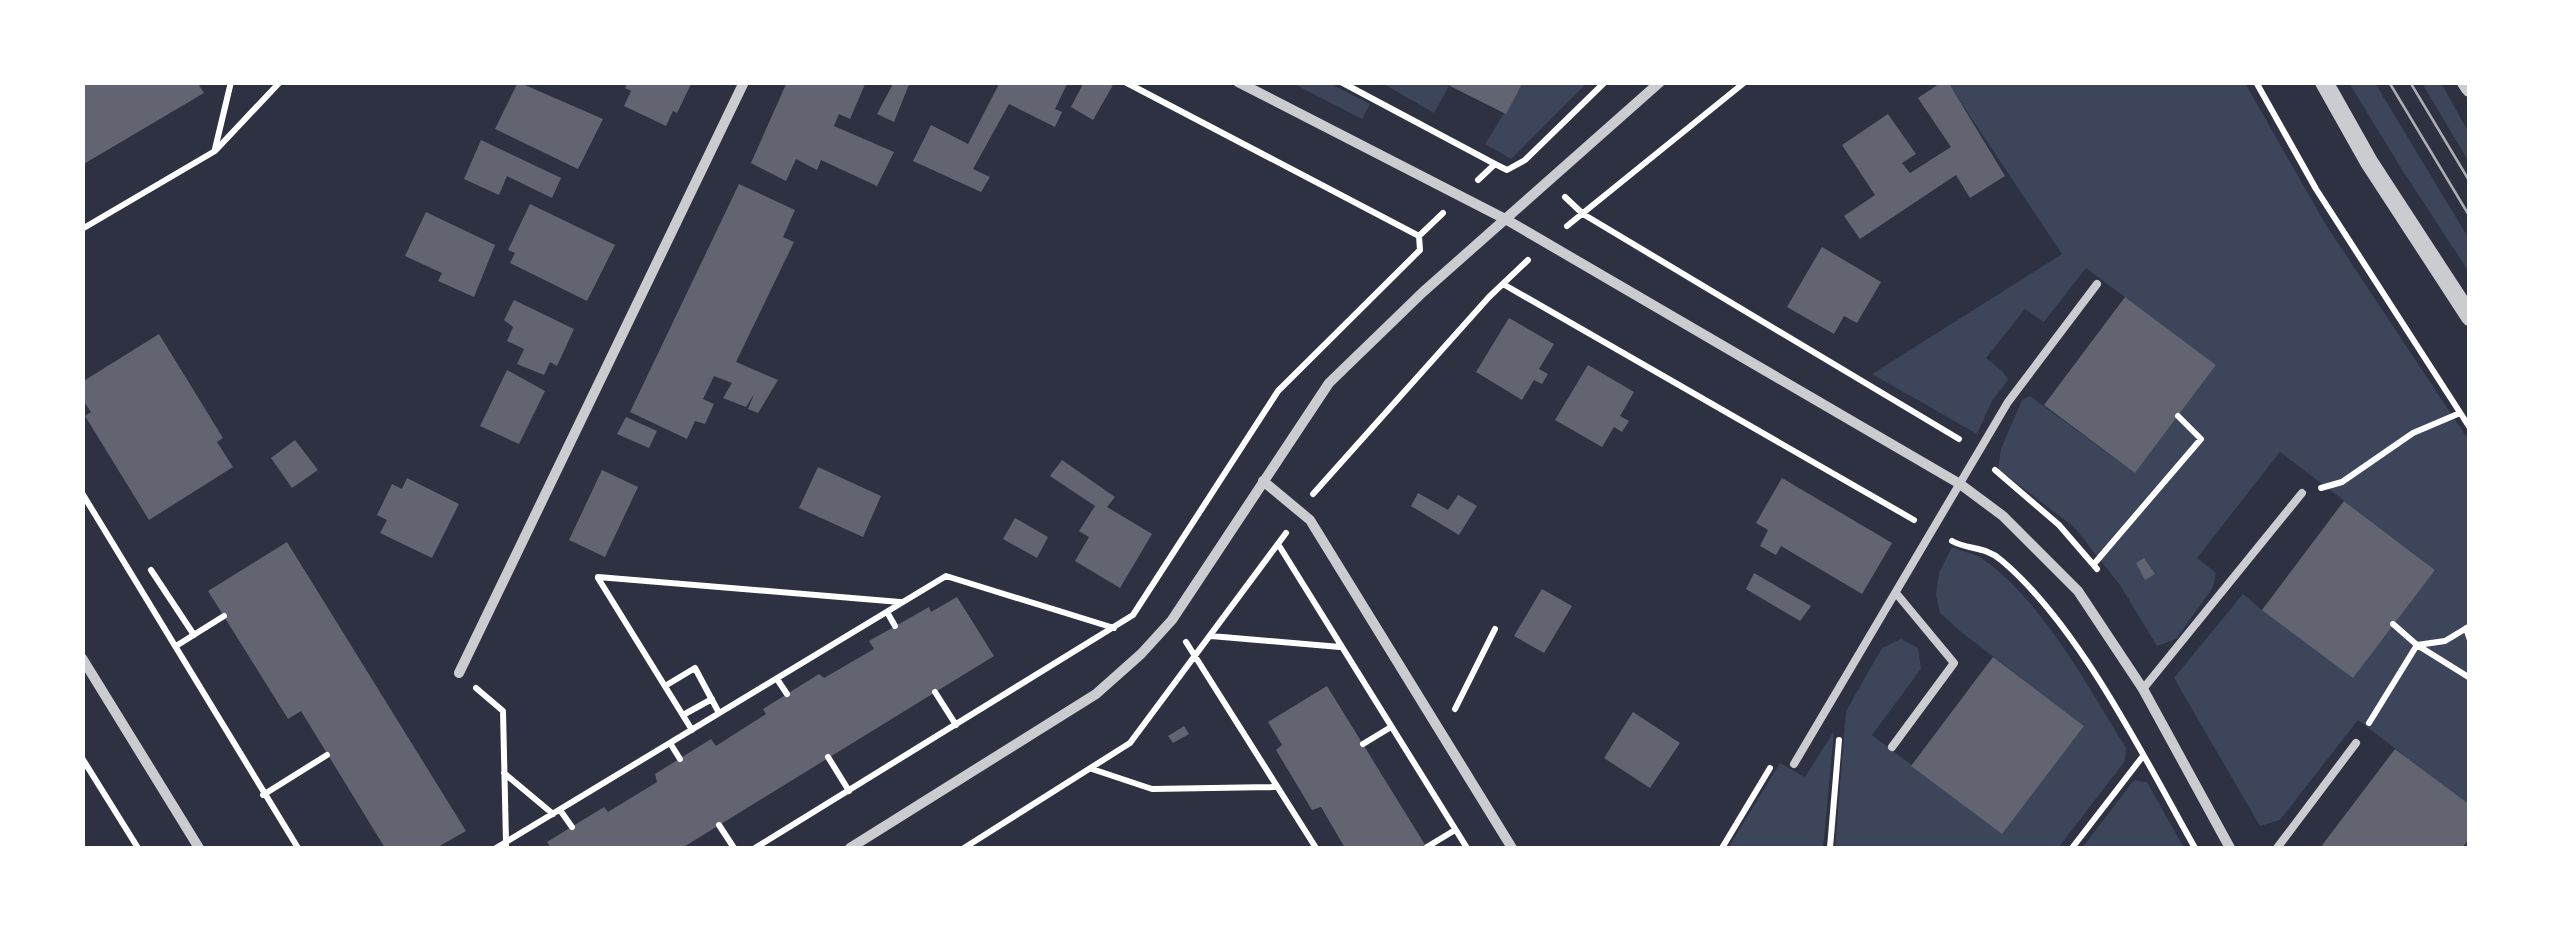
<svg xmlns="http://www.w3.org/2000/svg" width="2552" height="931" font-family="'Noto Sans',sans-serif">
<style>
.green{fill:#3c4559}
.building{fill:#626471}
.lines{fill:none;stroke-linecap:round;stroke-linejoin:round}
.path{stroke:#fff;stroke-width:6}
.service{stroke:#caccd0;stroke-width:8}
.minor{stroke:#caccd0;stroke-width:10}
.tertiary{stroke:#caccd0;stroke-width:18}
.tram{stroke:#abadb3;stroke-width:2.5}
</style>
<rect width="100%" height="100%" fill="#2d3142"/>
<path class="green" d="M1292,83H1329L1370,104L1362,119Z
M1382,83H1442L1449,86L1434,113Z
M1523,83H1587L1511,159L1485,144Z
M1948,83H2245L2326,225L2469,441V805L2358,720L2280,820L2260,826L2174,678L2243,594L2262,610L2434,569L2280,452L2197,558L2216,573L2213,587L2176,639L2157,646L2120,585L2074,527L1998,469L2001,449L2022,400L2030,396L2135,473L2216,365L2086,268L2044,322L2025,309L1986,358L2003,372L2008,380L1992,401L1977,434L1872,374L2062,254Z
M2349,83H2375L2469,239V272L2401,168Z
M2422,83H2441L2469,133V162Z
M1952,547C1961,551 1973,553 1981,558C2040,597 2089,688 2126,748L2125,761L2058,848H1835L1846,711L1882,648L1901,639L1918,648L1921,669L1872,735L2002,833L2084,726L1960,631L1940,613L1936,595L1939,573Z
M1834,731L1823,848H1728L1780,763L1805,777Z
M2134,780L2147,782L2184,848H2082Z"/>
<path class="building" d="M82,82H197L204,93L82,165Z
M518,82L603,119L578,169L495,129Z
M628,82H692L677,113L673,111L666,126L624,106L631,91L625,88Z
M787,82H866L850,119L839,114L834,126L894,152L877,186L821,160L817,170L796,159L786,181L751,163Z
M894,82H910L894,122L877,114Z
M1000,82H1068L1055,109L1062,112L1055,127L1009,104L973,169L990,177L981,192L913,161L931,125L968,144Z
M1084,82L1113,85L1093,120L1071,107Z
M1442,82H1523L1506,114Z
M1942,82H1948L2005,176L1970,198L1956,175L1860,239L1844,216L1875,195L1842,145L1888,114L1916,154L1902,163L1910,173L1951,147L1918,98Z
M481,140L561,178L552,198L507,176L499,195L464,179Z
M739,184L795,210L783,237L794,242L736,362L778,380L758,413L748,409L754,394L746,407L723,398L732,383L714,376L703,399L714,404L705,424L695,421L687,439L630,412Z
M530,204L615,245L587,301L510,263L515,253L508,250Z
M426,212L495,245L474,297L438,281L442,273L405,256Z
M1822,247L1881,282L1857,323L1844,316L1834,334L1787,307Z
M2125,297L2216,365L2135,473L2044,405Z
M514,300L574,329L557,366L550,362L544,375L517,364L524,349L507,341L513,327L504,320Z
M1509,318L1554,344L1539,369L1548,374L1542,384L1534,380L1522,400L1476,372Z
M159,334L223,438L217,442L233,467L149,520L85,416L91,412L82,399V382Z
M1588,365L1634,392L1620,416L1629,421L1622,432L1614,427L1602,447L1555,420Z
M507,370L545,391L519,444L480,426Z
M626,417L657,431L649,448L617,434Z
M295,440L318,470L292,488L271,458Z
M1062,460L1115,497L1107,507L1152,534L1120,588L1075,561L1089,537L1079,531L1095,506L1050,476Z
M818,467L881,496L863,537L799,508Z
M602,470L638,487L605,557L569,540Z
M407,478L459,504L432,558L380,533L387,520L377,515L392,484L402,489Z
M1782,478L1892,543L1862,594L1781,546L1776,555L1760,546L1768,530L1756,523Z
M1418,493L1448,510L1458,495L1477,506L1459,535L1411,506Z
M2344,501L2435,570L2353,678L2262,610Z
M1015,518L1048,537L1037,558L1003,539Z
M287,542L466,831L436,848H385L301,711L288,719L208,591Z
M2144,558L2155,574L2145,580L2136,563Z
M1754,573L1811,606L1800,621L1746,589Z
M1542,589L1572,606L1544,653L1514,636Z
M957,597L994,656L682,848H551L547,842L604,807L608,812L657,782L655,774L711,739L716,746L766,714L763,709L819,674L824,678L874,649L869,641L929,607L931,612Z
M1993,657L2084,726L2002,834L1911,766Z
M1327,686L1427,848H1345L1321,807L1312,810L1276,750L1282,745L1268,722Z
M1633,712L1680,743L1650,788L1604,758Z
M1184,726L1189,734L1173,743L1168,736Z
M2395,749L2470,805V838L2462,848H2320Z"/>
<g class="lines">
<path class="path" d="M1341,82L1495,164L1478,180
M2256,82L2316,189L2470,428
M215,149L231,82
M1495,164L1507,170L1525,160L1605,82
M1565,197L1583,214L1959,439
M1567,226L1745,82
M82,229L215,151L280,82
M1419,236L1443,213
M1503,284L1914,520
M1995,470L2059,525L2097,569
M2321,488L2342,482L2413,433L2460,413
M82,493L298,848
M1313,494L1489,297L1528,260
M1952,541C1968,550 1985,546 2001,560C2079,625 2145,759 2195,848
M1278,544L1467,848
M2094,564L2201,439L2178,416
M151,570L194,635
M598,577L900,602
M598,578L692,730
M887,612L895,626
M2470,626L2445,641L2417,645L2470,678
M2466,628L2470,640
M1211,636L1340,647
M1186,642L1316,848
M176,646L224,616
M777,679L787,694
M665,686L695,668L719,713
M476,688L503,711L506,842L496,848
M935,692L956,725
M1455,709L1495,629
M683,715L712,699
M2369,723L2417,645L2393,624
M670,743L680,759
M1363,744L1391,727
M828,757L849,791
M82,758L138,848
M1092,769L1152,789L1277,787
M504,773L553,814
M263,795L327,755
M560,810L572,827
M719,825L734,848
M1427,847L1455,830
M506,848V842L946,576L1114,628
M755,848L1133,615L1278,391L1420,250L1419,236L1125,82
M964,848L1130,743L1286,533
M1722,848L1770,768
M1830,848L1839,740
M2072,848L2143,756"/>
<path class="service" d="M2143,689L2302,493
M1892,747L1954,663L1896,593
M1794,764L2008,402L2097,284
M2277,848L2356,743"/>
<path class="minor" d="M1238,82L1507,220L1960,484L2003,516L2078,591L2143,689L2230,848
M1263,481L1310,520L1512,848
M82,658L199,848
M459,673L744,82
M850,848L1096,694L1141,654L1172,620L1329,383L1423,292L1660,82"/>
<path class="tertiary" d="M2324,82L2369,162L2470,317
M2466,82L2470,88"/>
<path class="tram" d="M2389,82L2470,217
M2410,82L2470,182"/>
</g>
<rect width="2552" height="931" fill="none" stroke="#ffffff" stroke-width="170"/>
</svg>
